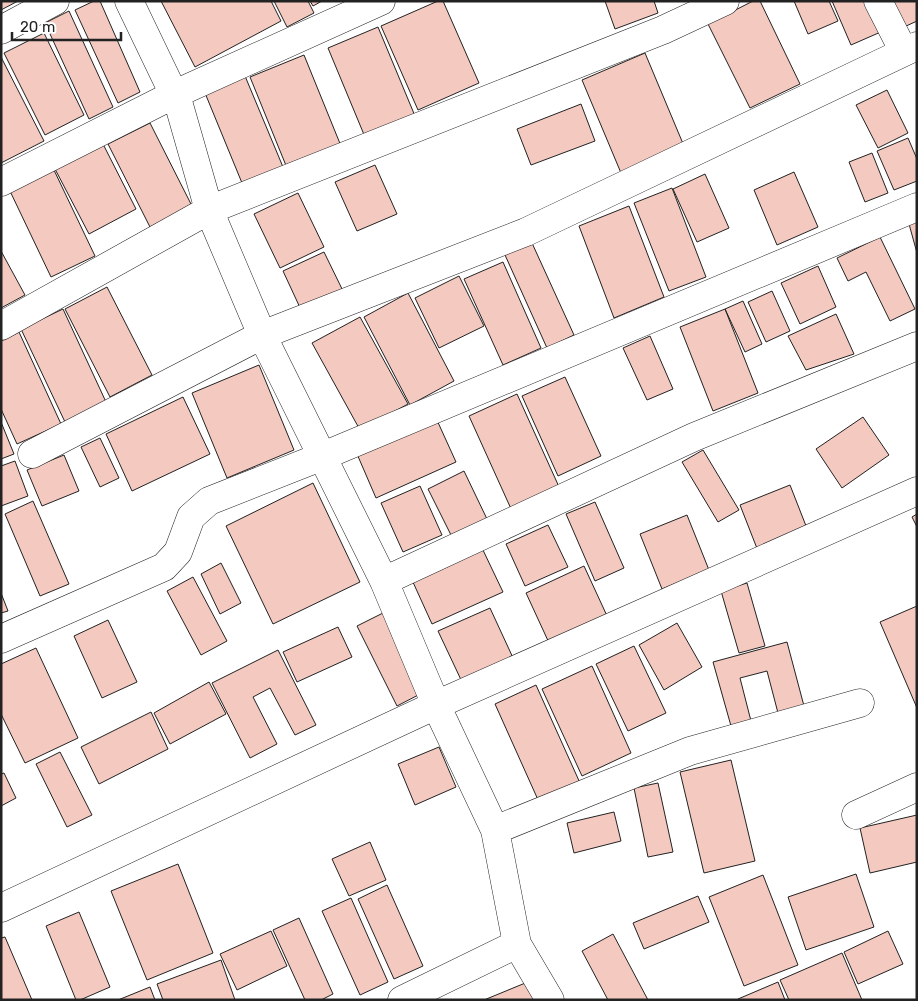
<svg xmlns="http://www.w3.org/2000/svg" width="918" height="1001" font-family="Rubik,sans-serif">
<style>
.building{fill:#f3c9c0;stroke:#222}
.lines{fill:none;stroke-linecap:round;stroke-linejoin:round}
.minor-casing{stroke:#222;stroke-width:29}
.minor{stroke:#fff;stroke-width:28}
</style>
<rect width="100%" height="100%" fill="#fff"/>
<path class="building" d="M1,1H18L1,10Z
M94,1H100L140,92L118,103L75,10Z
M161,1H271L281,21L195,67Z
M274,1H308L314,13L287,27Z
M310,1H322L313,6Z
M438,1H443L479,83L418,110L381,26Z
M605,1H654L658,13L615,29Z
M753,1H760L800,84L750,108L708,24Z
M794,1H829L838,21L808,34Z
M832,1H870L883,31L851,45Z
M892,1H917V21L904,27Z
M69,11L113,107L89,119L45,23Z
M378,27L415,116L365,137L328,48Z
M44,33L84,115L45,135L4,53Z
M645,53L684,146L621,173L582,80Z
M304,55L341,146L287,168L250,77Z
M1,57L44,141L1,163Z
M245,76L283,167L242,183L205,93Z
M887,90L908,133L878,148L856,105Z
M581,104L595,141L531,165L517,129Z
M150,123L192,206L150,227L108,144Z
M908,138L917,159V181L894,190L877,151Z
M103,144L136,209L89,234L55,169Z
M872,153L888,193L865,202L849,162Z
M375,165L397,214L357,231L335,182Z
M53,168L95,256L51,277L9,189Z
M794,172L818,227L777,245L754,190Z
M705,174L729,228L697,242L673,189Z
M672,188L706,277L669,291L634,203Z
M298,193L324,247L280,268L254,214Z
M629,206L664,297L614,318L579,226Z
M917,222V253L909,224Z
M880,237L915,309L890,321L866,272L848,281L837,258Z
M532,243L574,335L547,348L505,255Z
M1,251L25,295L1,308Z
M324,252L344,293L302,312L283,271Z
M503,262L541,348L503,365L464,279Z
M818,266L836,307L800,324L781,283Z
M459,276L484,326L439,348L415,298Z
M107,287L152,375L110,397L65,309Z
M772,291L790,331L766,342L748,302Z
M408,293L454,381L410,405L364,317Z
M743,301L762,344L745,352L725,309Z
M63,309L106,402L65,422L21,329Z
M725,309L758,393L713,411L680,327Z
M836,314L854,354L806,370L788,336Z
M360,317L408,404L360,430L312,343Z
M19,332L61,424L17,444L1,409V341Z
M650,336L673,389L647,400L623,348Z
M259,365L294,450L227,478L192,393Z
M565,377L601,456L558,476L522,396Z
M517,394L560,489L512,511L469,416Z
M183,397L210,454L132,491L106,434Z
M863,417L889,455L842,488L816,449Z
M436,418L456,462L376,498L357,454Z
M1,422L14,454L1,459Z
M100,438L119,478L100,487L81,447Z
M703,450L739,510L718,522L682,462Z
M64,455L79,491L42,506L27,470Z
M15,461L28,496L1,506V466Z
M464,471L487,519L452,537L428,489Z
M313,483L360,582L273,624L226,526Z
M790,485L808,531L758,551L740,505Z
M420,486L442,535L403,552L381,503Z
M33,501L69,584L40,596L5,514Z
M595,502L624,568L595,581L566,514Z
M917,514V527L912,517Z
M687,515L709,570L662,589L640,534Z
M548,525L568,567L525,586L506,544Z
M482,548L503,592L432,624L412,580Z
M221,563L241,603L220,614L201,574Z
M584,566L608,618L550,645L526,593Z
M193,577L227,641L201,655L167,591Z
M747,583L765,646L739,653L721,591Z
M1,593L8,611L1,613Z
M917,606V708L880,622Z
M490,608L514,660L463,684L438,631Z
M385,612L424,692L397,706L357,626Z
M108,620L137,682L102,698L74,636Z
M677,623L702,667L664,690L639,645Z
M338,627L352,657L297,682L283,652Z
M787,642L804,706L778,713L767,671L740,678L751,721L731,726L713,662Z
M634,646L666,713L628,731L596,664Z
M36,648L78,738L25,763L1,714V664Z
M278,650L316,725L295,735L270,688L253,697L277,744L250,758L212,683Z
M592,666L631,753L582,776L542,689Z
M209,682L226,714L170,744L154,713Z
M536,685L580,783L539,802L495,704Z
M151,712L168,749L99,784L81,747Z
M439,747L456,787L415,805L398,764Z
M60,752L92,815L67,827L36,764Z
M731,760L755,861L704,873L680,772Z
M4,773L16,798L1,806V774Z
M658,783L673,852L648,857L634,788Z
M614,812L621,841L574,853L567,823Z
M917,815V862L870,873L860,828Z
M370,842L386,880L349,896L332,859Z
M178,864L213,953L147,980L111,891Z
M856,874L874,927L806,950L788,897Z
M763,875L798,965L744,986L709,897Z
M387,885L423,966L394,979L358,899Z
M698,896L709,922L644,949L633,923Z
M351,898L388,982L360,995L322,911Z
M79,912L110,987L80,1000H76L46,926Z
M299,918L333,994L321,1000H305L273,930Z
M271,931L287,966L237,990L220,954Z
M888,931L903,964L858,984L844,952Z
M613,934L648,1000H608L582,951Z
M5,937L32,1000H1V938Z
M842,953L862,1000H789L780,980Z
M221,960L235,1000H163L157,984Z
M535,979L544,1000H484Z
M778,982L785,1000H738V999Z
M150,987L155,1000H118Z"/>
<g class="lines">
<defs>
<path id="minor" d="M129,1L179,105L209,210L262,335L384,581L436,705L495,830L517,944L550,1000
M878,1L904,52
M1,30L55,1
M1,182L175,94L381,1
M1,326L209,210L663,30L725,1
M32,454L262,335L526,232L917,46
M384,581L694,437L917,346
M1,639L164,567L178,552L191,517L209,501L323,456L917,207
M856,815L917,787
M495,830L690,751L860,703
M1,908L436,705L917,491
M402,1000L517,944"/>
</defs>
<use href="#minor" class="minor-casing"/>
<use href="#minor" class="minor"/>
</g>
<rect width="918" height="1001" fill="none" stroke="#222222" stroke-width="5"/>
<path d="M12 32v8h109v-8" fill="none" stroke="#222222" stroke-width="2.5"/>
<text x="20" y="32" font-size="15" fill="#222222" stroke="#ffffff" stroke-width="4" paint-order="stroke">20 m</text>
</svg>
